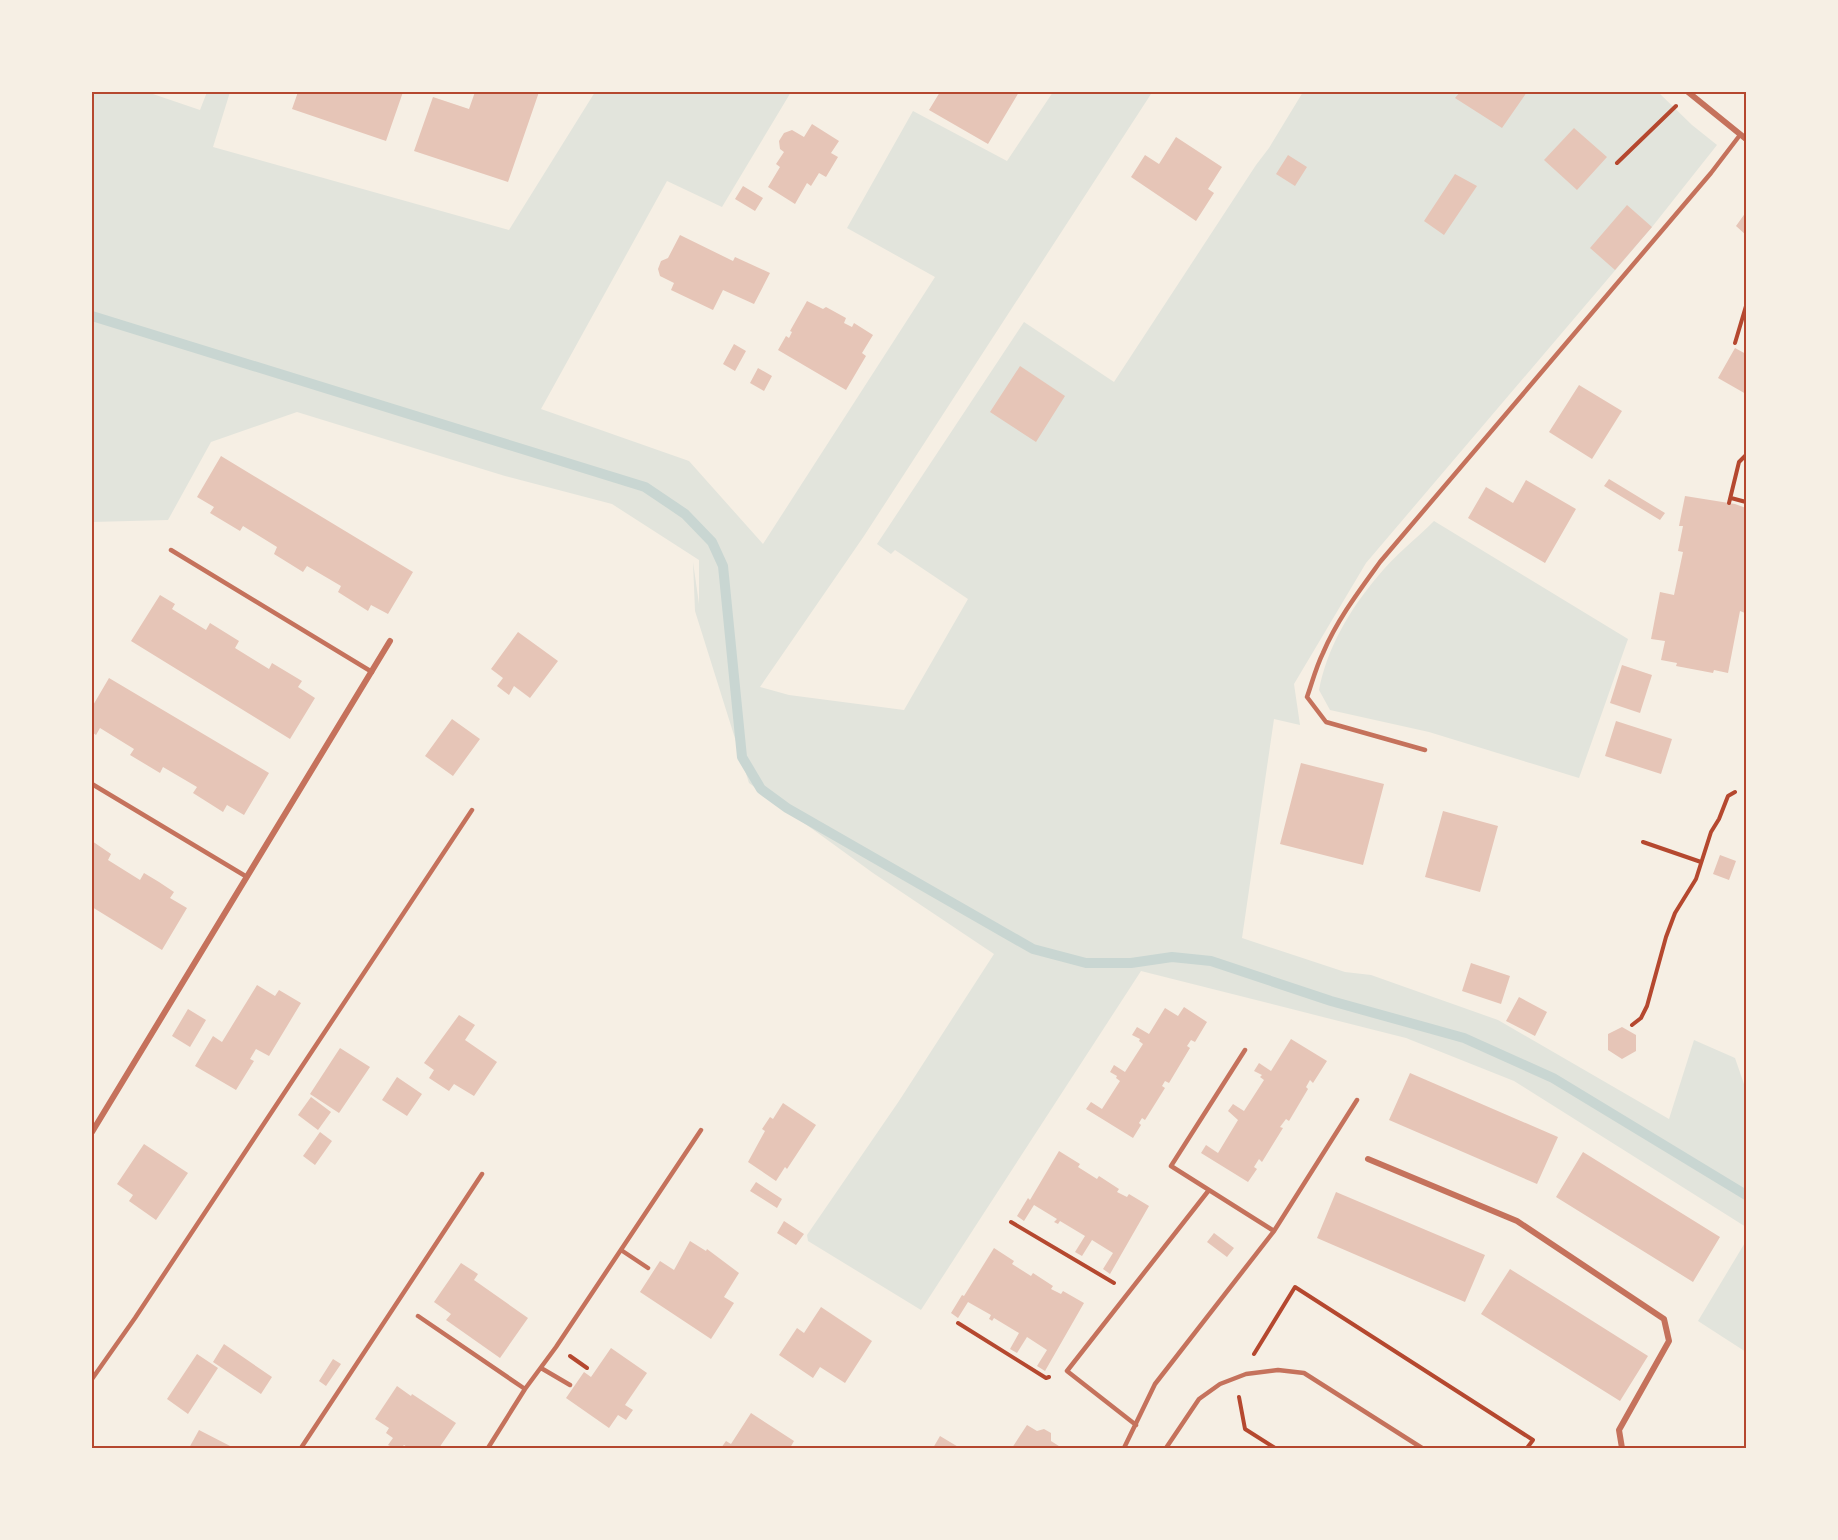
<svg xmlns="http://www.w3.org/2000/svg" width="1838" height="1540" font-family="'DM Sans',sans-serif">
<style>
.green{fill:#e2e4dc}
.lines{fill:none;stroke-linecap:round;stroke-linejoin:round}
.stream{stroke:#c9d6d2;stroke-width:10}
.building{fill:#e6c5b7}
.path{stroke:#b5482f;stroke-width:4}
.service{stroke:#c5725c;stroke-width:4.5}
.minor{stroke:#c5725c;stroke-width:6}
.neatline{fill:none;stroke:#b5482f;stroke-width:2}
</style>
<rect width="100%" height="100%" fill="#f6efe4"/>
<path class="green" d="M92,92H147L200,110L207,92H230L213,147L509,230L595,92H791L722,207L667,181L541,409L689,461L763,544L935,277L847,228L913,111L1007,161L1053,92H1147L1151,94L864,536L760,687L789,695L904,710L968,599L895,550L891,554L877,544L1024,322L1114,382L1256,165L1269,148L1303,92H1658L1692,125L1717,145L1652,227L1366,563L1294,684L1300,725L1274,719L1242,938L1345,972L1371,975L1498,1020L1669,1119L1694,1040L1735,1058L1746,1090V1227L1514,1081L1406,1038L1141,971L921,1310L808,1241L807,1235L899,1101L994,954L873,873L749,783L695,611L693,562L699,604V560L612,504L505,476L297,412L211,442L168,520L92,522Z
M1434,521L1628,639L1579,778L1429,732L1330,710L1319,690C1327,648 1350,609 1378,576C1394,556 1416,539 1434,521Z
M1746,1241V1352L1698,1321Z"/>
<g class="lines">
<path class="stream" d="M92,316L645,487L685,514L712,542L723,566L742,757L761,789L787,808L1033,949L1086,963H1131L1172,957L1211,961L1331,1001L1464,1038L1553,1078L1746,1195"/>
</g>
<path class="building" d="M298,92H403L386,141L292,109Z
M475,92H539L508,182L414,151L433,97L469,109Z
M940,92H1019L988,144L929,110Z
M1460,92H1527L1502,128L1455,98Z
M812,124L839,141L831,153L838,157L826,177L819,173L811,186L807,183L795,204L768,187L780,167L776,164L784,152L780,149L779,141L784,133L792,130L804,137Z
M1574,128L1607,157L1577,190L1544,160Z
M1176,137L1222,167L1208,189L1214,193L1196,221L1131,177L1145,155L1159,164Z
M1288,155L1307,167L1295,186L1276,174Z
M1455,174L1477,186L1444,235L1424,221Z
M743,186L763,198L755,211L735,199Z
M1627,205L1652,227L1615,270L1590,248Z
M1746,212V235L1736,226Z
M680,235L733,261L735,257L770,273L754,304L723,290L713,310L671,290L674,283L660,276L658,269L661,261L668,258Z
M807,301L823,309L826,307L846,318L844,323L852,327L854,323L873,335L862,353L866,356L846,390L778,350L786,336L789,338L792,332L790,331Z
M734,344L746,351L735,371L723,364Z
M1735,348L1746,354V394L1718,378Z
M1020,366L1065,396L1036,442L990,412Z
M758,368L772,376L764,391L750,383Z
M1579,385L1622,411L1592,459L1549,432Z
M221,456L413,572L388,614L371,605L368,611L338,592L341,586L307,566L303,572L274,554L277,547L243,526L240,531L210,513L214,507L197,497Z
M1609,479L1665,513L1660,520L1604,486Z
M1526,480L1576,509L1545,563L1468,518L1486,487L1513,503Z
M1685,496L1735,504L1746,508V607L1745,613L1740,611L1728,673L1714,670L1713,673L1676,666L1677,663L1661,660L1665,641L1651,639L1660,592L1674,595L1683,552L1678,551L1683,526H1679Z
M160,595L175,604L172,609L206,630L210,623L239,641L235,648L269,669L272,663L302,681L298,687L315,698L290,739L131,641Z
M518,632L558,661L530,698L514,686L509,695L497,686L503,678L491,669Z
M1622,665L1652,675L1640,713L1610,703Z
M109,678L269,773L244,815L227,805L223,812L193,793L197,787L163,767L160,773L130,755L134,749L100,728L96,735L92,732V707Z
M452,719L480,739L453,776L425,756Z
M1616,721L1672,739L1661,774L1605,756Z
M1301,763L1384,784L1363,865L1280,844Z
M1443,811L1498,826L1480,892L1425,877Z
M92,841L111,854L108,860L140,880L144,873L159,882L174,892L170,898L187,908L162,950L92,907Z
M1720,855L1736,861L1729,880L1713,874Z
M1471,963L1510,976L1501,1004L1462,991Z
M257,985L275,996L279,990L301,1003L269,1056L256,1049L250,1059L254,1061L236,1090L195,1066L213,1036L222,1042Z
M1519,997L1547,1012L1535,1036L1506,1021Z
M1184,1007L1207,1022L1195,1042L1191,1040L1187,1046L1190,1048L1169,1083L1165,1081L1162,1086L1165,1088L1145,1120L1142,1118L1139,1123L1141,1125L1133,1138L1086,1109L1091,1102L1102,1109L1120,1081L1116,1078L1117,1076L1110,1072L1114,1065L1125,1072L1143,1044L1139,1041L1140,1039L1132,1035L1137,1027L1149,1034L1165,1008L1178,1016Z
M188,1009L206,1020L190,1047L172,1036Z
M459,1015L475,1025L465,1040L497,1062L474,1096L454,1084L449,1091L429,1078L434,1070L424,1063Z
M1622,1027L1636,1035V1051L1622,1059L1608,1050V1034Z
M1291,1039L1327,1061L1313,1083L1310,1080L1306,1087L1308,1089L1289,1121L1286,1119L1280,1127L1283,1128L1262,1162L1259,1159L1254,1167L1257,1169L1248,1182L1201,1153L1206,1145L1218,1153L1238,1120L1228,1111L1233,1104L1244,1111L1264,1080L1260,1077L1262,1075L1254,1071L1259,1063L1271,1071Z
M340,1048L370,1067L339,1113L310,1094Z
M1410,1073L1558,1137L1537,1184L1389,1120Z
M397,1077L422,1094L407,1116L382,1100Z
M311,1097L331,1112L318,1130L298,1115Z
M783,1103L816,1125L787,1169L785,1167L776,1181L748,1162L765,1131L762,1129L770,1117L773,1119Z
M320,1132L332,1141L315,1165L303,1156Z
M144,1144L188,1173L156,1220L129,1201L133,1195L117,1184Z
M1059,1151L1080,1164L1078,1167L1097,1179L1099,1176L1119,1189L1117,1192L1127,1197L1129,1194L1149,1206L1110,1274L1103,1269L1113,1253L1092,1240L1082,1256L1075,1252L1085,1236L1060,1221L1058,1224L1054,1222L1057,1219L1034,1205L1024,1221L1017,1216L1028,1198L1030,1200Z
M1583,1152L1720,1237L1693,1282L1556,1197Z
M756,1182L782,1199L777,1208L750,1191Z
M1336,1192L1485,1255L1465,1302L1317,1238Z
M784,1221L804,1234L796,1245L777,1233Z
M1214,1233L1234,1248L1227,1257L1207,1242Z
M690,1241L706,1251L707,1249L739,1273L724,1297L734,1303L711,1339L640,1292L660,1261L674,1270Z
M994,1248L1014,1261L1012,1264L1031,1276L1033,1273L1053,1286L1051,1289L1061,1294L1063,1291L1084,1303L1045,1371L1037,1366L1047,1350L1027,1337L1017,1353L1010,1349L1019,1333L994,1318L992,1321L991,1320L989,1319L991,1315L968,1302L958,1318L951,1313L962,1295L964,1296Z
M461,1263L478,1274L474,1280L528,1318L500,1358L446,1320L451,1314L434,1302Z
M1510,1269L1648,1356L1620,1401L1481,1314Z
M821,1307L872,1341L845,1383L820,1367L813,1378L779,1355L797,1328L804,1333Z
M224,1344L272,1377L261,1394L213,1362Z
M611,1348L647,1373L625,1405L633,1410L626,1420L618,1415L609,1428L566,1398L584,1372L591,1377Z
M197,1354L218,1368L188,1414L167,1399Z
M333,1359L341,1364L326,1386L319,1381Z
M397,1386L411,1396L412,1394L456,1423L439,1448H409L404,1445L401,1448H394L388,1445L393,1438L386,1433L389,1428L375,1419Z
M751,1413L794,1441L790,1448H721L726,1441L731,1444Z
M1027,1425L1037,1431L1044,1429L1051,1433V1441L1062,1448H1012Z
M199,1430L234,1448H189Z
M940,1436L960,1448H933Z"/>
<g class="lines">
<path class="path" d="M1617,163L1676,106
M1735,343L1746,306
M1731,498L1746,502
M1729,503L1739,462L1746,455
M1643,842L1701,862
M1632,1025L1641,1018L1647,1006L1666,937L1675,913L1696,879L1711,832L1719,819L1728,796L1735,792
M1011,1222L1114,1283
M958,1323L1046,1378L1049,1377
M1254,1354L1295,1287L1533,1440L1527,1448
M570,1356L587,1368
M1239,1397L1245,1429L1275,1448"/>
<path class="service" d="M171,550L372,672
M1425,750L1326,722L1307,697C1312,683 1316,667 1323,653C1337,620 1359,591 1380,562L1711,173L1740,135
M92,784L247,877
M1245,1050L1171,1166L1274,1231L1357,1100
M621,1250L648,1268
M418,1316L525,1389
M541,1368L570,1385
M92,1379L135,1318L472,810
M1136,1425L1067,1371L1209,1190
M301,1448L482,1174
M488,1448L525,1389L556,1347L701,1130
M1124,1448L1155,1384L1274,1231
M1166,1448L1199,1399L1220,1384L1246,1374L1278,1370L1304,1373L1422,1448"/>
<path class="minor" d="M1688,92L1746,139
M92,1132L390,641
M1368,1159L1517,1221L1664,1319L1669,1341L1619,1430L1622,1448"/>
</g>
<rect width="1838" height="1540" fill="none" stroke="#f6efe4" stroke-width="186"/>
<rect x="93" y="93" width="1652" height="1354" class="neatline"/>
</svg>
